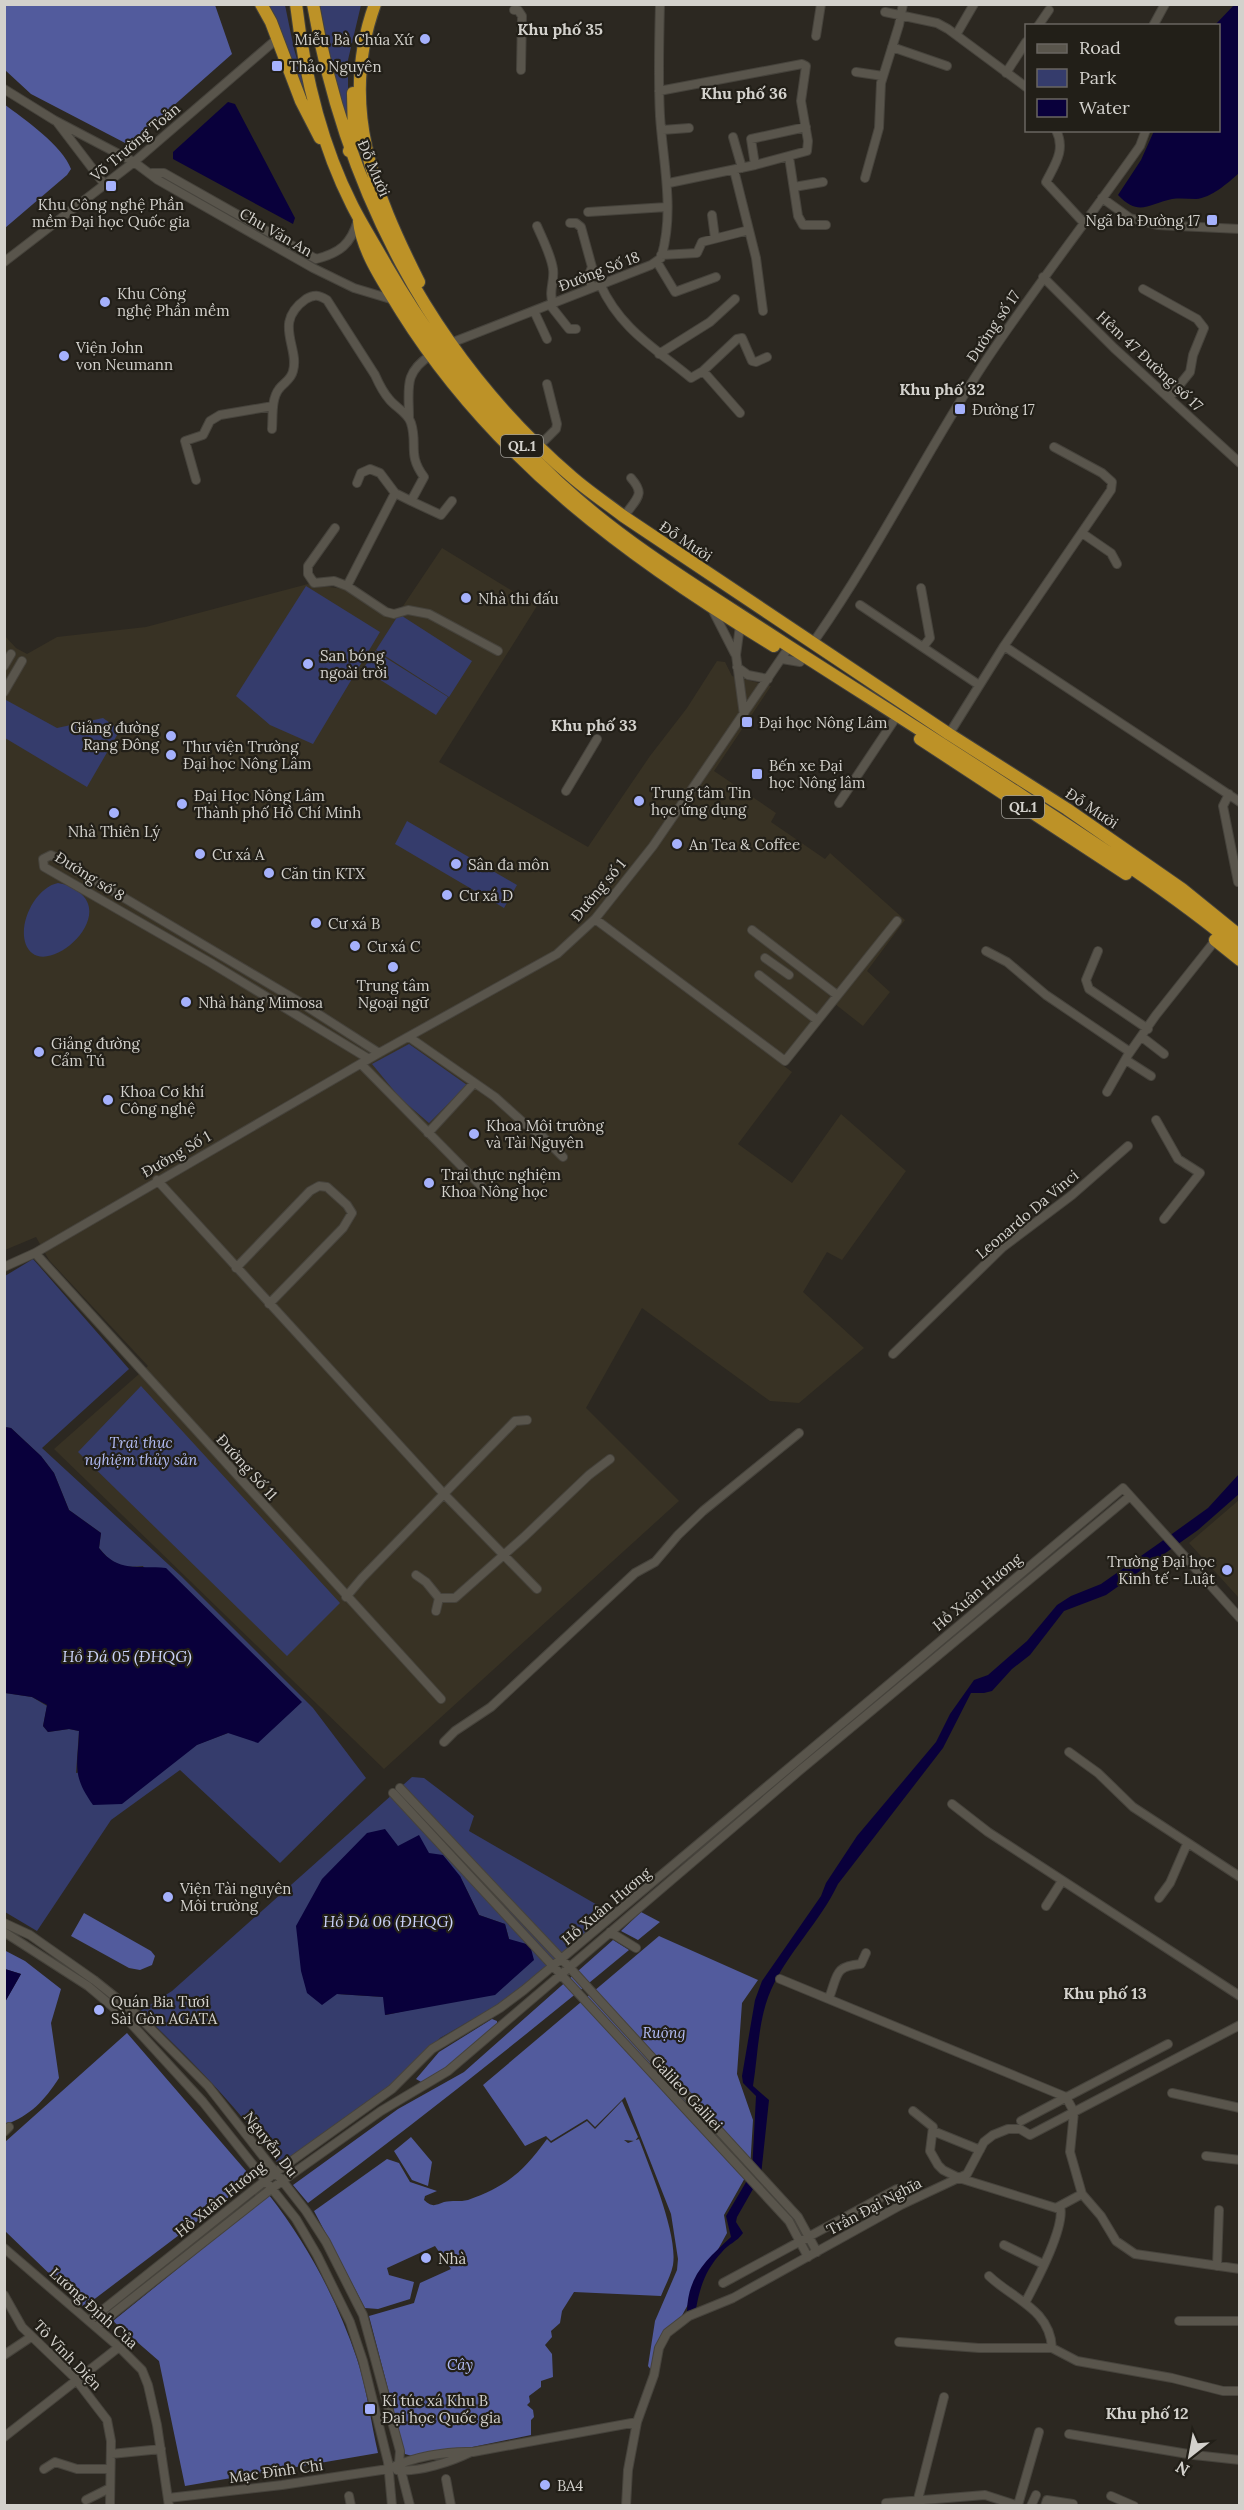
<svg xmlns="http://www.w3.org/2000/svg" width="1244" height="2510" font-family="Lora,serif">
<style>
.built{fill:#383224}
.green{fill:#353c6c;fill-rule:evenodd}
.forest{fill:#525b9d}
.water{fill:#09003b}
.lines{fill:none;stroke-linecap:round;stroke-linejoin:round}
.minor-casing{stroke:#46433c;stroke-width:10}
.highway-casing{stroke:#46433c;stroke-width:14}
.minor{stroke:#59554c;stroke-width:8}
.highway{stroke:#bd9227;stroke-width:12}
.poi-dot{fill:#a5b1fc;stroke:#221f18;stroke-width:2}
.labels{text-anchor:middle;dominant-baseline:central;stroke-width:4.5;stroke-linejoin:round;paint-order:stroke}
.shield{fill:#221f18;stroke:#9e9c96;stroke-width:1.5}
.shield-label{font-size:14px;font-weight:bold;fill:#d3d1cc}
.poi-label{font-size:15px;fill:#d3d1cc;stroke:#221f18;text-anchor:start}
.street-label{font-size:15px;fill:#d3d1cc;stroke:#221f18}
.park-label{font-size:15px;font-style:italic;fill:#b4bef7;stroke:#221f18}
.neighbourhood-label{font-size:16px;font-weight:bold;fill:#d3d1cc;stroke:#221f18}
.water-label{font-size:16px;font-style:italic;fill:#cbd3fa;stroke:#221f18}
</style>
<rect width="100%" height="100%" fill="#2c2821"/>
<path class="built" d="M442,548L537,606L439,762L588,847L650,756L687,708L717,661L725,662L732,676L771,686L714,771L776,813L771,822L825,859L830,853L905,920L867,971L890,992L863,1026L830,1000L780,1063L792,1072L738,1144L792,1183L841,1114L906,1171L842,1260L827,1252L803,1292L864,1348L799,1403L770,1401L642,1308L586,1408L679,1501L384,1769L54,1449L148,1366L49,1260L36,1237L5,1250L4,635L16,648L27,654L57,637L146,627L308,584L344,589L395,618Z
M1239,1500V1598L1189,1543Z"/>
<path class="green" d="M266,5H285L294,49L310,103Z
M320,5H361L348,60V123L329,54Z
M306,586L380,632L313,744L270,725L236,696Z
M399,614L472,661L449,697L376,650Z
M375,651L448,697L436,715L363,669Z
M6,700L57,728L103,718L120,730L87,787L5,738Z
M407,821L517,885L504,908L395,844Z
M58,883C66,884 73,887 79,892C113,918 54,971 32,953C12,936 32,888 58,883Z
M409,1044L467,1085L429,1123L400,1098L372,1064Z
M33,1259L129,1369L42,1448L181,1576L313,1708L366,1778L280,1863L180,1770L111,1820L37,1931L5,1912V1693L32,1697L47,1706L43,1726L48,1732L69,1729L79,1731L76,1773L183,1755L196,1745L228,1733L143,1566C122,1569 112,1564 99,1548L101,1533L69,1510L54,1473L41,1456L11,1428L5,1427V1276Z
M141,1386L340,1603L287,1656L78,1452Z
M412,1777L424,1778L474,1816L469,1831L613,1914L548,1968L494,2007L440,2038L399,2083L286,2165H279C237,2106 192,2061 140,2011L172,1991ZM460,1876L479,1915L505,1924L509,1939L437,2004L386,2015L384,1997L337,1994Z"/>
<path class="forest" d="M4,5H215L232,54L129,145L31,94L5,70Z
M4,104C24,119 63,146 71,169L67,175L5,228Z
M641,1912L660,1922L638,1940L621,1931Z
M84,1913L151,1951L155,1956L152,1965L140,1970L129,1968L71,1936Z
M659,1936L758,1980L742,2003L737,2074L753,2120L750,2169L724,2215L727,2233L679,2321L660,2337L652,2371L648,2366L655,2321L677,2270L678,2259L671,2214L625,2097L595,2127L587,2119L551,2141L546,2136L525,2146L483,2085Z
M613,1940L629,1950C524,2037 417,2122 308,2203L293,2185L398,2109L464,2072Z
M4,1950L25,1961L61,1989L51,2023L59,2078C44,2101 31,2115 5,2125V2002L21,1974L5,1969Z
M492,2019L497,2021V2026L466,2055L423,2083L416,2079L439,2052Z
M127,2033L253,2179L84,2307L5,2231V2142Z
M622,2101L638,2137L635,2141L624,2140L628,2143L639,2139C650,2169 678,2234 673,2265C671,2275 665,2286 661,2296L574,2292L562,2311L560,2323L551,2331L552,2337L545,2345L552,2354L553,2377L541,2381V2387L529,2396L530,2402L527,2405L533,2410L534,2417L531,2420V2435L419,2458L405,2454L369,2316L414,2303L420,2283L451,2269L435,2246L387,2268L389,2275L414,2282L410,2299L378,2309L365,2308L314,2211L387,2159L399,2163L410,2182L437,2191L425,2196L424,2200C433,2208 435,2205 444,2202C452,2200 460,2202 468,2200C507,2186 523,2172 547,2139L551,2143L587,2121L595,2129Z
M411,2137L432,2162L428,2186L412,2180L394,2151Z
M269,2195C308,2245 337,2300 357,2359C367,2389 371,2423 378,2453L185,2486L159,2361L113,2321Z"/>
<path class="water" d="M1234,5H1240L1239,173C1228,183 1211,198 1196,199C1188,199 1181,198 1172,199C1148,204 1139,217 1118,195L1141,160L1154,131L1218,130V26L1215,25Z
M228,102L235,104L295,218L293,224L173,159V152Z
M5,1427L11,1428L41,1456L54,1473L69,1510L101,1533L99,1548C118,1573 137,1565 166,1568L302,1702L258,1743L228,1733L197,1745L122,1804L93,1805C71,1774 78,1766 79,1731L69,1729L48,1732L43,1726L47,1705L32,1697L5,1693Z
M1239,1474V1494L1198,1530L1106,1595L1064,1611L1030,1655L1012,1669L992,1691L984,1693H971L943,1748L838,1884C820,1922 788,1952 771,1990C758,2019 758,2056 753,2086L769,2100L761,2175L737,2217L736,2222L743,2233C737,2242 728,2244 722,2252C706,2269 700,2286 696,2309L687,2311C688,2276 706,2260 731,2237L726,2216L752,2172L756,2096L743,2083L742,2076L755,2000L762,1981L821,1896L826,1883L857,1836L936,1742L950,1714L974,1680L988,1675L1027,1641L1057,1605L1071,1596L1101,1584L1158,1544L1208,1508Z
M385,1829L398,1846L419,1835L429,1853L443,1855L460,1876L479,1915L505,1924L509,1939L530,1945L534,1960L495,1995L385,2015L383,1997L337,1994L322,2005L307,1993L301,1971L296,1926L322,1879L367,1833Z
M5,1969L21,1974L5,2002L4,1969Z"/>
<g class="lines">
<defs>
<path id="minor" d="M514,10H518L522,16L521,70
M885,12L937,23L948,29L1026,87
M1038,26L1049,10
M1153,26L1165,4
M956,35L974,4
M816,36L821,4
M892,47L947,66
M856,72L883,76
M1006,73L1026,42
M4,89L54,120L134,162L158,180L313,268L354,288L394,300
M659,91L802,64L806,66L801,101L808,141L807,151L755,165L669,183
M57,122L105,185
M662,130L689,128
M1056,130C1066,150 1055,164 1046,182L1084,223
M733,137L742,168
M789,157L798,216L803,225H826
M755,165L751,139L806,127
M734,170L756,258L763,311
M152,173H164L316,259C340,253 351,244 358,220
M865,178L879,128L881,83L899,25L903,4
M794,187L823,182
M1102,198L1130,218L1157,225L1240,229
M588,212L667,207
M712,215L715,238
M570,223H576L581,227L592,267L588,277L592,287
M537,226C543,240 551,255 553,269C555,280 548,293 553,303
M661,255L697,253L702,242L749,230
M4,262L134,162L278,38
M657,262L675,292L716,277
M1043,277L1114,348L1240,463
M600,284C621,330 655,348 691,378L703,371L737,339L742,338L752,361L756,362L767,357
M1143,289L1197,319L1204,328L1193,355L1190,372L1169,398
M550,305L569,329H576
M534,311L547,339
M456,341L651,265L661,258C675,211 663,163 660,116C658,78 659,42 660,4
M659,354L710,322L735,299
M703,371L740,413
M409,418C409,388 403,373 431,355
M272,429C273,417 271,399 279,389C284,382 291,380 293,371C300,347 272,323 306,299C314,294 319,295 327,300L375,375C379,384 382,391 389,399C395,407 408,413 411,423C418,445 407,454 424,477L411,501L395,493L380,473L370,469L361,473L357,483
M544,441L556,429L557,424L547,384
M196,480L185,441L203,435L210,421L220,415L273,406
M395,493L347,586L386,612L394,614L408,610L429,614L498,651
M411,501L441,515L452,501
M628,511C639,496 644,493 631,478
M335,528L308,566V574L314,583L334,581L347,586
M1082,533L1111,553L1117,564
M921,588L930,638L923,647
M860,605L979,685
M711,607L735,654
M740,626L736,655L744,715
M817,637C877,551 924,456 981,368C1031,292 1088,220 1140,146L1146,130
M1004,646L1240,802
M782,659L800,662
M4,666L11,654
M737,667L748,675L768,679
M4,692L22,661
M949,734L1004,646L1111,490L1112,482L1102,473L1054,447
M566,791L597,739
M1229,794L1223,806L1238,882
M839,803L893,722
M595,919L785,1061L897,921
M752,930L837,995
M986,951L1007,962L1046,995L1130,1052
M1098,951L1086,980L1089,989L1148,1029
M765,958L789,975
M759,975L817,1020
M409,1037L495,1097L526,1125L542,1136L563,1157
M1142,1037L1164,1054
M369,1059L211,963L44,867L43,859L51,855L57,858L298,1001L379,1053
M1126,1060L1151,1076
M361,1064L481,1186
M1107,1092L1128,1055L1156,1015L1218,937
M1156,1120L1178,1159L1200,1173L1164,1219
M428,1133L474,1083
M157,1180L444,1494L537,1589
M35,1253L441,1699
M4,1267L35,1253L379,1053L557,954L595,919L653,846L785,653
M236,1268L310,1191L319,1186L327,1187L347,1205L352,1213L343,1228L269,1304
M893,1354L1003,1247L1072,1195L1128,1146
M416,1575L426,1582L439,1598
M346,1597L362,1578L515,1421L527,1420
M436,1611L439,1598H455L524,1537L589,1475L610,1459
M444,1742L455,1731L491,1707L635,1573L655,1562L678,1535L703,1511L799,1433
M1069,1752L1098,1773L1133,1807L1240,1877
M400,1788L570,1968L798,2217L817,2252
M393,1793L789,2221L808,2257
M952,1804L988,1832L1240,1996
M1159,1898L1170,1883L1187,1844
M1046,1906L1062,1881
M4,1923L30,1935L94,1980L134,2012L208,2086L306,2211L326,2242L363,2315L400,2451L399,2463L410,2506
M4,1932L88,1986L126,2018L203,2102L296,2219L317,2255L350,2322L363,2361L388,2462L392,2506
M610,1932L636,1948
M780,1979L1066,2097L1074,2112L1070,2152L1082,2194L1101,2216L1116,2241L1135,2254L1240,2269
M829,1998C838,1975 834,1966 861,1964L866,1953
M1172,2093L1240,2108
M913,2111L933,2127L930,2151L938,2165L943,2170L959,2178L1056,2208L1082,2194
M1021,2121L1168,2044
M933,2131L980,2150
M4,2132L9,2127
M1206,2156L1240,2160
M1004,2245L1043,2264
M4,2248L119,2347L142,2370L148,2385L157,2425L169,2506
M1217,2266L1219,2210
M989,2276C1013,2299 1050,2309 1052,2348
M723,2283L897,2189
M4,2295L22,2327L74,2377L107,2420L111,2441L110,2506
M1026,2301C1036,2282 1066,2226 1060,2206
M89,2321L276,2172L392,2089L432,2049L500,2008L524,1990L1123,1488L1240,1618
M1179,2321H1240
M96,2327L271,2189L381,2111L448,2071L799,1771L1130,1496
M899,2342L979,2348H1052L1077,2361L1172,2378L1223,2391H1240
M4,2355L31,2337
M1069,2434L1194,2455L1240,2460
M4,2437L119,2347
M111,2454L161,2449
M44,2469L55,2462L77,2469H110
M397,2470C418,2473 453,2461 471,2452
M446,2479L451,2506
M349,2496L351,2506
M1111,2496L1134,2506
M168,2498L282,2485L388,2469C413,2457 445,2451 473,2452L637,2422
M918,2499L944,2397
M86,2500L110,2488
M886,2503L985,2495L1019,2506
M1018,2505L1039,2432
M626,2506L628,2470L637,2422L654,2375L659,2348L667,2333L689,2316L733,2298L901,2205L967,2174L984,2142L993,2135L1008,2129H1020L1030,2135L1240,2025
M1031,2506L1036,2495
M1045,2506L1047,2500L1073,2504"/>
<path id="highway" d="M261,4L271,22L301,101L320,138
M296,4C304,71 321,144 352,205C362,225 375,245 386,265C433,346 489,418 558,482C628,547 711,595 790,647C868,697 946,746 1024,797C1098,845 1172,893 1240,949
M313,4C345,187 430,355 572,477C588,491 606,503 623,516L949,734L1067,809L1182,889L1240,936
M375,4C338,106 374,192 419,282
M349,151L354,137L353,93
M359,221C362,252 385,284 401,311C493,458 627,557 774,646
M920,739L1126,874
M1215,940L1240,960"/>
</defs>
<use href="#minor" class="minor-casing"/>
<use href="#highway" class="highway-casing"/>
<use href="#minor" class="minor"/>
<use href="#highway" class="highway"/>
</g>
<g class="poi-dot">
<circle cx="425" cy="39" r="6"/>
<rect x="271" y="60" width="12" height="12" rx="3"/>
<rect x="105" y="180" width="12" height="12" rx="3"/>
<rect x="1206" y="214" width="12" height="12" rx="3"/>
<circle cx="105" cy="302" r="6"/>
<circle cx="64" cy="356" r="6"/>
<rect x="954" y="403" width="12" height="12" rx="3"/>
<circle cx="466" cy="598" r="6"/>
<circle cx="308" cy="664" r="6"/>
<rect x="741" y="716" width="12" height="12" rx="3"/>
<circle cx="171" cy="736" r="6"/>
<circle cx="171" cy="755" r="6"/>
<rect x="751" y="768" width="12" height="12" rx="3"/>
<circle cx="639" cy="801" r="6"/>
<circle cx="182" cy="804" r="6"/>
<circle cx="114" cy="813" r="6"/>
<circle cx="677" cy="844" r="6"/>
<circle cx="200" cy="854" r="6"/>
<circle cx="456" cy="864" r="6"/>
<circle cx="269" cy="873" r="6"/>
<circle cx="447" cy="895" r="6"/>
<circle cx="316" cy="923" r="6"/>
<circle cx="355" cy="946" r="6"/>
<circle cx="393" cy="967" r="6"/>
<circle cx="186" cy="1002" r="6"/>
<circle cx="39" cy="1052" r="6"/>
<circle cx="108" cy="1100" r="6"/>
<circle cx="474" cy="1134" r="6"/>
<circle cx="429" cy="1183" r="6"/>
<circle cx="1227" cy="1570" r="6"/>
<circle cx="168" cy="1897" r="6"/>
<circle cx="99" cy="2010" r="6"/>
<circle cx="426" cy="2258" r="6"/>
<rect x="364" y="2403" width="12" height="12" rx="3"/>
<circle cx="545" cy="2485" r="6"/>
</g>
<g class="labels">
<g class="shield">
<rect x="501" y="435" width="42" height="22" rx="4.5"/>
<rect x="1002" y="796" width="42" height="22" rx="4.5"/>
</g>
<g class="shield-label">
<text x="522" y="446">QL.1</text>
<text x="1023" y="807">QL.1</text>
</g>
<g class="poi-label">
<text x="413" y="39" text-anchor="end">Miễu Bà Chúa Xứ</text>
<text x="289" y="66">Thảo Nguyên</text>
<text x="111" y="204" text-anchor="middle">Khu Công nghệ Phần<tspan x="111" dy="17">mềm Đại học Quốc gia</tspan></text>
<text x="1200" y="220" text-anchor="end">Ngã ba Đường 17</text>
<text x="117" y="293">Khu Công<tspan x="117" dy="17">nghệ Phần mềm</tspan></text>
<text x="76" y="347">Viện John<tspan x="76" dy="17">von Neumann</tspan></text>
<text x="972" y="409">Đường 17</text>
<text x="478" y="598">Nhà thi đấu</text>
<text x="320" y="655">San bóng<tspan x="320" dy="17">ngoài trời</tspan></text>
<text x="759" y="722">Đại học Nông Lâm</text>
<text x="159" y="727" text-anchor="end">Giảng đường<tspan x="159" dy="17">Rạng Đông</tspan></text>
<text x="183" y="746">Thư viện Trường<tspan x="183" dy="17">Đại học Nông Lâm</tspan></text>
<text x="769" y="765">Bến xe Đại<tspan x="769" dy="17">học Nông lâm</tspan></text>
<text x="651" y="792">Trung tâm Tin<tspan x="651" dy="17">học ứng dụng</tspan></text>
<text x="194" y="795">Đại Học Nông Lâm<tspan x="194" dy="17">Thành phố Hồ Chí Minh</tspan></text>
<text x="114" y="831" text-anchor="middle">Nhà Thiên Lý</text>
<text x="689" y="844">An Tea &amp; Coffee</text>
<text x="212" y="854">Cư xá A</text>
<text x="468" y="864">Sân đa môn</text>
<text x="281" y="873">Căn tin KTX</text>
<text x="459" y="895">Cư xá D</text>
<text x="328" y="923">Cư xá B</text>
<text x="367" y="946">Cư xá C</text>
<text x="393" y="985" text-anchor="middle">Trung tâm<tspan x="393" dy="17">Ngoại ngữ</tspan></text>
<text x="198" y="1002">Nhà hàng Mimosa</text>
<text x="51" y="1043">Giảng đường<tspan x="51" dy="17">Cẩm Tú</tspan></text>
<text x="120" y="1091">Khoa Cơ khí<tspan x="120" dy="17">Công nghệ</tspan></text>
<text x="486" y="1125">Khoa Môi trường<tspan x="486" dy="17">và Tài Nguyên</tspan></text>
<text x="441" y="1174">Trại thực nghiệm<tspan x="441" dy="17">Khoa Nông học</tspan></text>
<text x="1215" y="1561" text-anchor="end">Trường Đại học<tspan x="1215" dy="17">Kinh tế - Luật</tspan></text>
<text x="180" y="1888">Viện Tài nguyên<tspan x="180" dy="17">Môi trường</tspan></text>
<text x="111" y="2001">Quán Bia Tươi<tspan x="111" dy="17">Sài Gòn AGATA</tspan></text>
<text x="438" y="2258">Nhà</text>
<text x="382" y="2400">Kí túc xá Khu B<tspan x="382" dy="17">Đại học Quốc gia</tspan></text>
<text x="557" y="2485">BA4</text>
</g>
<g class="street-label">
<text transform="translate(135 142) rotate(-40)">Võ Trường Toản</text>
<text transform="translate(374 168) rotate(67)">Đỗ Mười</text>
<text transform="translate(276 232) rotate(30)">Chu Văn An</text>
<text transform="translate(599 271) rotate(-21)">Đường Số 18</text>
<text transform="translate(993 326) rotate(-56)">Đường số 17</text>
<text transform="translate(1150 361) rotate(43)">Hẻm 47 Đường số 17</text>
<text transform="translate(686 541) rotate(34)">Đỗ Mười</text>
<text transform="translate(1092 808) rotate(34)">Đỗ Mười</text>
<text transform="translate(90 876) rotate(32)">Đường số 8</text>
<text transform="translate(598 890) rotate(-50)">Đường số 1</text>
<text transform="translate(176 1154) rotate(-30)">Đường Số 1</text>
<text transform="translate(1027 1214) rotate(-40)">Leonardo Da Vinci</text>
<text transform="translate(247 1467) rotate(48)">Đường Số 11</text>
<text transform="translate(977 1592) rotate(-40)">Hồ Xuân Hương</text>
<text transform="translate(606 1906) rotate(-40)">Hồ Xuân Hương</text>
<text transform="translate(687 2093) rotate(47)">Galileo Galilei</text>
<text transform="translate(271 2144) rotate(52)">Nguyễn Du</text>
<text transform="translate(220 2199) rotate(-39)">Hồ Xuân Hương</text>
<text transform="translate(874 2206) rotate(-28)">Trần Đại Nghĩa</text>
<text transform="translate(94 2308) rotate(42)">Lương Định Của</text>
<text transform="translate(68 2355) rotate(46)">Tô Vĩnh Diện</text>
<text transform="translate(276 2471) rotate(-8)">Mạc Đĩnh Chi</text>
</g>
<g class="park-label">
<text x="141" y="1442">Trại thực<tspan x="141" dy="17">nghiệm thủy sản</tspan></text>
<text x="664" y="2032">Ruộng</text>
<text x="460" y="2364">Cây</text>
</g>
<g class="neighbourhood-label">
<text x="560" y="29">Khu phố 35</text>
<text x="744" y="93">Khu phố 36</text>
<text x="942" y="389">Khu phố 32</text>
<text x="594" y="725">Khu phố 33</text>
<text x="1105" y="1993">Khu phố 13</text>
<text x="1147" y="2413">Khu phố 12</text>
</g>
<g class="water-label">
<text x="127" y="1656">Hồ Đá 05 (ĐHQG)</text>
<text x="388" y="1921">Hồ Đá 06 (ĐHQG)</text>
</g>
</g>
<rect width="1244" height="2510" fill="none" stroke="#d3d1cc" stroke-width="12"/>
<rect x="1025" y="24" width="195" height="108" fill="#221f18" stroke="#696660" stroke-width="1.5"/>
<rect x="1037" y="44" width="30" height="9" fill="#59554c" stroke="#696660" stroke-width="1.5"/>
<text x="1079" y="54" font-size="18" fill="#d3d1cc">Road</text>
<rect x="1037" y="69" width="30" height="18" fill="#353c6c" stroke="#696660" stroke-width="1.5"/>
<text x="1079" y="84" font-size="18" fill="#d3d1cc">Park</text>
<rect x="1037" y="99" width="30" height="18" fill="#09003b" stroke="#696660" stroke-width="1.5"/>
<text x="1079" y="114" font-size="18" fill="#d3d1cc">Water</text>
<g transform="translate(1190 2456) rotate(211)" stroke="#221f18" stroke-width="4.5" paint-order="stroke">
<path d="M0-4.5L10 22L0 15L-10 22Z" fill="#d3d1cc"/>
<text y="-9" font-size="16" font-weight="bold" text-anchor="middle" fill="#d3d1cc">N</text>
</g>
</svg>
